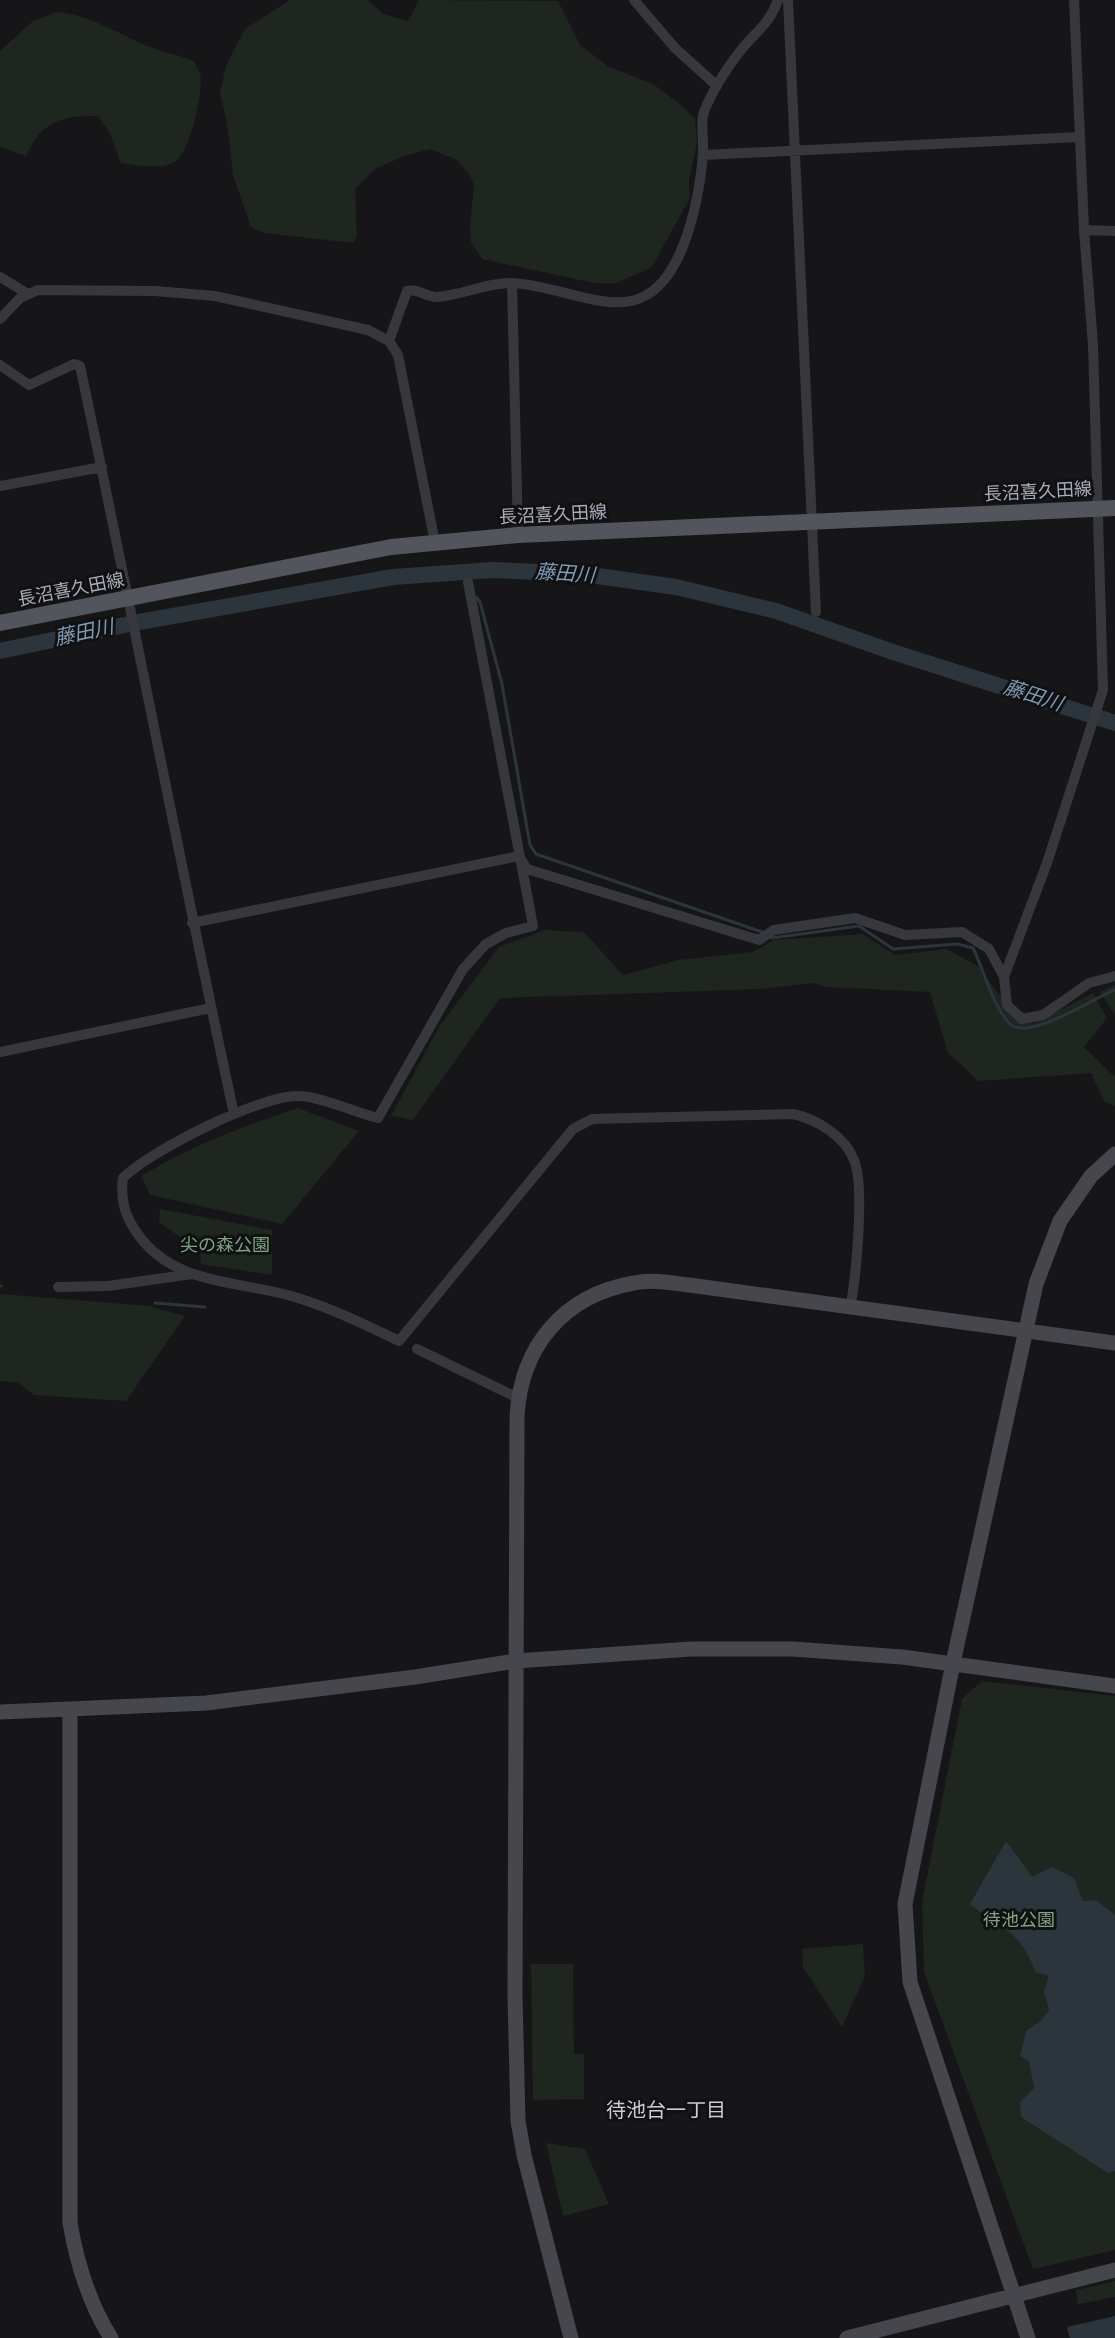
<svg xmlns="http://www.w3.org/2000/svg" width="1115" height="2338" font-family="'Source Sans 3','Noto Sans JP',sans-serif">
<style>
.green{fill:#1e261f}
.water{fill:#2c353c}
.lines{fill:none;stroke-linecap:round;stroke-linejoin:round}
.stream{stroke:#2c353c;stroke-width:3}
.river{stroke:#2c353c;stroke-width:16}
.street{stroke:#37383d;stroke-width:10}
.secondary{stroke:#45474d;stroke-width:15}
.primary{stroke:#53555c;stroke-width:16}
.labels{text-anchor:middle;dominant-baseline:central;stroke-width:6;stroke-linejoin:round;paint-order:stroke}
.street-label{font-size:18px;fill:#a8adb8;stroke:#111113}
.park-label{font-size:18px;fill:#7fa381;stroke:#111113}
.water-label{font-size:20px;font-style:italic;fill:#7f9bb3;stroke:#111113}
.neighbourhood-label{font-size:20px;fill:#c9ccd4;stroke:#111113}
</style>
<rect width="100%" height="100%" fill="#161618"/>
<path class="green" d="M290,0H368L383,14L408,21L419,0L558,1L580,45L609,67L653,84L680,104L695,119L697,143L689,180L690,198L652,267L617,283H594L482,259L471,242L470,225L474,186L470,175L457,160L430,149L405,156L376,168L355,189L357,236L354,243L264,233L251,227L233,175L227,123L220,93L226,66L245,29Z
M57,12C89,15 112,30 140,43C158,51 176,54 194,61C196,65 199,70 200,73C204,90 190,152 176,161C161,171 137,165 121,163L110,134L98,116C62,115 42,121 26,156L0,147V51L33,21Z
M545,930L584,932L623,975L679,960L753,952L774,940L863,934L895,955L947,949L979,967L1019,1023H1035L1093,993L1107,1018L1084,1047L1115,1077V1106L1104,1101L1091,1073L979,1081L948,1053L930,992L826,987L812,983L760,989L500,998L413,1120L391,1116L439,1027L499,947Z
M1115,985V1015L1100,992Z
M298,1108L359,1131L282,1224L150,1195L141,1176C191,1146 243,1126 298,1108Z
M160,1209L272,1230V1275L201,1264L200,1251L159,1222Z
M0,1294L149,1306L185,1316L126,1401L34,1395L18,1383L0,1381Z
M982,1681L1115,1696V2250L1033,2269L924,1972L922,1902L962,1699Z
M863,1944L865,1976L842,2027L803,1967L802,1949Z
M531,1964H573L574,2054H584V2099L533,2100Z
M546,2143L585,2149L609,2204L563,2216Z
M1115,2281V2297L1078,2304L1076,2290Z"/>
<path class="water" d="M1006,1841L1032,1877L1052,1867L1074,1878L1083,1901L1096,1900L1115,1915V2171L1108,2173L1021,2117L1020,2102L1034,2088L1029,2061L1020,2056L1026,2031L1042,2020L1049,2010L1044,1991L1049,1975L1036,1973C1018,1926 1003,1932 970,1904Z
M1115,2316V2338H1070L1067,2327Z"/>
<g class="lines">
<path class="stream" d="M476,597L480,602L502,684L530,845L536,854L762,932
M772,938L859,926L893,949L957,944L973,948C984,971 992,1004 1009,1023C1027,1043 1093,998 1115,990
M0,1286H1
M155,1303L205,1307"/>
<path class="river" d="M0,651L139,622L393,577L493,570L583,574L676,587L776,611L893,652L1115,723"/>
<path class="street" d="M634,0L675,48L717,86
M788,0L816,612
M703,155L1080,137
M1084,230L1115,231
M0,277L28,294
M512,283L518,535
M0,319L20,298L38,290L155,291L215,296L368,330L389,341L398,355L435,543
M389,341L407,291C418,288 426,297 437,297C463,295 488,282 513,283C584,288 646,341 683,246C694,219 701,182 703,153C704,140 700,124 704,112C712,91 727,68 741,50C756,31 769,25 778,0
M0,365L29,385L74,364L80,366C133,615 180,865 234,1114
M0,486L102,467
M468,582L533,926L506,933L486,944L463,969L378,1118C357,1113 319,1096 299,1096C262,1094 150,1151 123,1178C120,1200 125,1216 137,1233C174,1287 242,1280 298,1298C333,1309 366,1325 399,1341L573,1129L592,1119L793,1114C816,1119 845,1136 854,1160C865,1185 856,1279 850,1308
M192,923L519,856L527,869L759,940L774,930L855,918L905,935L962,932L989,949L1004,977L1007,1005L1022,1019L1043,1015L1089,983L1115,976
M1004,977L1047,863L1103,690L1093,345L1084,230L1074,0
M0,1052L211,1008
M58,1287L108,1286L192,1274
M417,1349L518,1398"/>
<path class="secondary" d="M70,1710V2223C77,2264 89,2303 111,2338
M0,1712L206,1703L415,1677L516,1661L691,1649H793L902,1657L1115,1686
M571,2338L524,2155L518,2121L515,1995L517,1416C521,1346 564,1295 634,1283C652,1279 672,1283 689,1285L1115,1343
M847,2338L1115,2270
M1028,2338L910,1982L905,1904L953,1663L1036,1284L1060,1221L1091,1176L1115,1154"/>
<path class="primary" d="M0,623L391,547L518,535L1115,508"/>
</g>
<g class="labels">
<g class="street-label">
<text transform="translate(1038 492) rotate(-3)">長沼喜久田線</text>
<text transform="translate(553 515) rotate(-3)">長沼喜久田線</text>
<text transform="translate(71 590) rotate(-11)">長沼喜久田線</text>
</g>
<g class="park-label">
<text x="225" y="1245">尖の森公園</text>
<text x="1019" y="1920">待池公園</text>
</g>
<g class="water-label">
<text transform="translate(565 574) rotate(4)">藤田川</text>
<text transform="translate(84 633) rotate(-12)">藤田川</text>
<text transform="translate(1033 696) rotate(18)">藤田川</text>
</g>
<g class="neighbourhood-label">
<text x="666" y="2111">待池台一丁目</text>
</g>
</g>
</svg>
